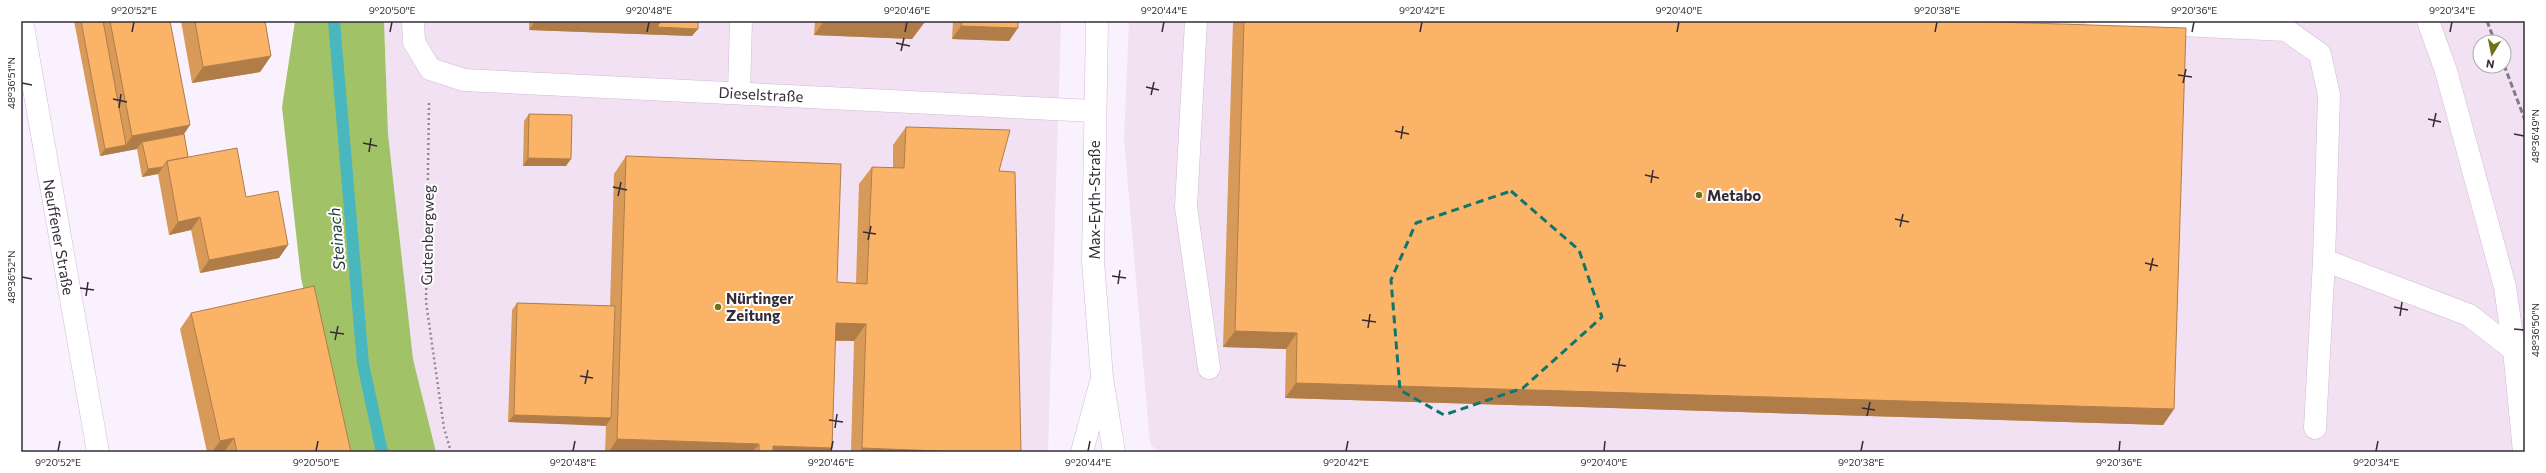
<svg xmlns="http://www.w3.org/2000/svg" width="2546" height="473" font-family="Commissioner,sans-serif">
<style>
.industrial{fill:#f2e1f2;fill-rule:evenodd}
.forest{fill:#a2c267}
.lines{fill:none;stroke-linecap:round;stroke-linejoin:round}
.stream{stroke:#49b7be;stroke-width:12}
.service-casing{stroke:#d0bbd8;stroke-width:23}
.minor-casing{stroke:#d0bbd8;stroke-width:23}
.secondary-casing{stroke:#d0bbd8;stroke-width:23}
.path{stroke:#918895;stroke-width:2.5;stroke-dasharray:2 3;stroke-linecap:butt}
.service{stroke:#fff;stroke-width:22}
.minor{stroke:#fff;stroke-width:22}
.secondary{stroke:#fff;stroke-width:22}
.rail{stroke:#847b88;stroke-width:3;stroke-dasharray:6 3;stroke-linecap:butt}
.wall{fill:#d89a59}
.shaded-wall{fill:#b07d49}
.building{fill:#fbb368;stroke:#b07d49}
.marked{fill:none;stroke:#0f766e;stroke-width:3;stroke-dasharray:8 5;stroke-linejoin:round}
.ticks{fill:none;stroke:#352c38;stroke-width:1.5}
.poi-dot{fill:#707318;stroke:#fff;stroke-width:1.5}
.labels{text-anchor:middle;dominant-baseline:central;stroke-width:4;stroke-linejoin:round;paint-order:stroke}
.street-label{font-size:15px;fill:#352c38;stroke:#fff}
.poi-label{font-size:15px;font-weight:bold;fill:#352c38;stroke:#fff;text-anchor:start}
.water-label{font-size:16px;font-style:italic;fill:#223b3c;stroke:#fff}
.neatline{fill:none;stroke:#352c38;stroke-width:1.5}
.ticks-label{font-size:10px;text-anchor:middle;fill:#352c38}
</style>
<rect width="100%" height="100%" fill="#faf1fe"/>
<path class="industrial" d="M384,21H1061L1048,452H436L413,359L388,134Z
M1129,21H2525V452H1158L1150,444L1124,139ZM2480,42H2504V66H2480Z"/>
<path class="forest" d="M295,21H384L388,134L413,359L436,452H340L301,278L282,107Z"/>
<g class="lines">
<path class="stream" d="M334,21L363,364L382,452"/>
<defs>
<path id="service" d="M1196,21L1186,207L1209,368
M2097,21L2286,30L2320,54L2329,95L2324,260L2315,428
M2428,21L2446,71L2505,287L2514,350L2524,452
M739,93L741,21
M2324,260L2469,315L2514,350"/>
<path id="minor" d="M413,21L414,42L430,69L464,80L1094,111
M1097,21L1093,261L1102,378L1114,452
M1082,452L1100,385"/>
<path id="secondary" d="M22,21L98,452"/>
</defs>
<use href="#service" class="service-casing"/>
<use href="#minor" class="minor-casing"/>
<use href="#secondary" class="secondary-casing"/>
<path class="path" d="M429,103L426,302L444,428L451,452"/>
<use href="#service" class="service"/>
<use href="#minor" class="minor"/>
<use href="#secondary" class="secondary"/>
<path class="rail" d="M2487,21L2495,42
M2504,65L2525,120"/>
</g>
<path class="wall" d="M74,21H170L190,125L184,134L188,157L246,197L288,245L279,258L200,273L191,230L169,235L158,174L142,177L137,149L100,156Z
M181,21H265L271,56L260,72L192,83Z
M529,21H698L692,36L529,30Z
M815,21H924V23L912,39L814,35Z
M953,21H1018L1009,41L952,39Z
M1233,21H1964L2174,409L2163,425L1285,398L1286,349L1223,347Z
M529,114L566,166H523L524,121Z
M906,127L999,171L1021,452H851L854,341H835L829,452H605L606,425L508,422L512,310L517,303L610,306L614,174L626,156L837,282L856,283L859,184L872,167L893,168V145Z
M191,313L351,452H207L180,329Z"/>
<path class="shaded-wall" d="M535,21H661L698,29L692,36L529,30Z
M824,21H869L924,23L912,39L814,35Z
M961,26L1018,28L1009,41L952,39Z
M271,56L260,72L192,83L203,67Z
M190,125L179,141L142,142L137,149L100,156L105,149L126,145L132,136Z
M528,158L571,159L566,166H523Z
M163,167L158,174L142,177L148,169Z
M200,217L191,230L169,235L178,222Z
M288,245L279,258L200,273L209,260Z
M836,323L866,324L854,341L824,340Z
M1235,331L1297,333L1286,349L1223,347Z
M1296,383L2174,409L2163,425L1285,398Z
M514,415L611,418L606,426L508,422Z
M234,438L224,452H212L220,441Z
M617,439L759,444L753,452H609Z
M773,446L832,448L829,452H769Z
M862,448L965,452H860Z"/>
<path class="building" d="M81,21H103L126,145L105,149Z
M110,21H170L190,125L132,136Z
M195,21H265L271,56L203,67Z
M661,21H698V29L657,27Z
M869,21H924V23Z
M962,21H1018V28L961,26Z
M1244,21H1964L2186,28L2174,409L1296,383L1297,333L1235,331Z
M529,114L572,115L571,159L528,158Z
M906,127L1010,130L999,171L1015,172L1021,452H965L862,448L866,324L836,323L832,448L773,446V452H759V444L617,439L626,156L841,164L837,282L867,284L872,167L904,168Z
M184,134L188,157L167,161L163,167L148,169L142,142Z
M237,148L246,197L278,191L288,245L209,260L200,217L178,222L167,161Z
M314,286L351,452H237L234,438L220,441L191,313Z
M517,303L615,306L611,418L514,415Z"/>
<path class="marked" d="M1511,191L1579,250L1602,317L1523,388L1444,415L1400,390L1391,280L1416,223Z"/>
<path class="ticks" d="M132,32L134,22M390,32L392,22M647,32L649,22M905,32L907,22M1162,32L1164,22M1420,32L1422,22M1677,32L1679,22M1935,32L1937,22M2192,32L2194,22M2450,32L2452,22M896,43L910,46M901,51L904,38M2178,75L2192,77M22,83L32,85M2183,83L2186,69M1146,87L1159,90M1151,95L1154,82M113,99L127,102M119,108L121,94M2428,119L2441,122M2433,127L2436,113M1395,131L1409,134M2514,134L2524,136M1401,139L1403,126M363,143L377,146M369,152L371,138M1645,175L1659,178M1651,183L1653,170M613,187L627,190M618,196L621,182M1895,219L1909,222M1900,227L1903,214M863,232L876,234M868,240L871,226M2145,263L2158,266M2150,271L2153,258M1112,276L1126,278M22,277L32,279M1118,284L1120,270M80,288L94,290M86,296L88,282M2394,307L2408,310M2400,316L2402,302M1362,320L1376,322M1368,328L1370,314M2514,329L2524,330M330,332L344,334M335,340L338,326M1612,364L1626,366M1617,372L1620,358M580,376L593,378M585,384L588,370M1862,408L1875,410M1867,416L1870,402M829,420L843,422M835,428L837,414M58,451L60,441M316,451L318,441M573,451L575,441M831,451L833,441M1088,451L1090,441M1346,451L1348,441M1604,451L1605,441M1861,451L1863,441M2119,451L2120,441M2376,451L2378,441"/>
<g class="poi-dot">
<circle cx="1699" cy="195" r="4"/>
<circle cx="718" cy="307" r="4"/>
</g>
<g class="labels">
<g class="street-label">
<text transform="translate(761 94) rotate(3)">Dieselstraße</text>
<text transform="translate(1094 200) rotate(-90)">Max-Eyth-Straße</text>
<text transform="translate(427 235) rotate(-89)">Gutenbergweg</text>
<text transform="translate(59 237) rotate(80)">Neuffener Straße</text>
</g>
<g class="poi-label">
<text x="1707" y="195">Metabo</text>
<text x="726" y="298">Nürtinger<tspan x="726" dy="17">Zeitung</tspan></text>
</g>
<g class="water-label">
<text transform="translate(336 239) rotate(-95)">Steinach</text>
</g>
</g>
<rect width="2546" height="473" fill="none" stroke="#ffffff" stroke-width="44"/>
<g transform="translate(2492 54) rotate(190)"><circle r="19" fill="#ffffff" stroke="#aeabaf"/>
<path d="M0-3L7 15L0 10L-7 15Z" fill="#707318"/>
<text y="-6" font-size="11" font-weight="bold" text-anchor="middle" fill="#352c38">N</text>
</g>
<rect x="22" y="22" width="2502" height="429" class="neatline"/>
<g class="ticks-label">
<text x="134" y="14">9°20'52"E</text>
<text x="392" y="14">9°20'50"E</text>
<text x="649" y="14">9°20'48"E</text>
<text x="907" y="14">9°20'46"E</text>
<text x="1164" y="14">9°20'44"E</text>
<text x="1422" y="14">9°20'42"E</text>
<text x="1679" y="14">9°20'40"E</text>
<text x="1937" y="14">9°20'38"E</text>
<text x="2194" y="14">9°20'36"E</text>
<text x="2452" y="14">9°20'34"E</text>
<text transform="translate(11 83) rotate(-90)" y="4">48°36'51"N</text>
<text transform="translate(2535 136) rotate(-90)" y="4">48°36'49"N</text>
<text transform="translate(11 277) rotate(-90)" y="4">48°36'52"N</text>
<text transform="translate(2535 330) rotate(-90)" y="4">48°36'50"N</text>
<text x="58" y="466">9°20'52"E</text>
<text x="316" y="466">9°20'50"E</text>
<text x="573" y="466">9°20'48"E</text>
<text x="831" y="466">9°20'46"E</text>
<text x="1088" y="466">9°20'44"E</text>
<text x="1346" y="466">9°20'42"E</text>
<text x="1604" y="466">9°20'40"E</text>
<text x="1861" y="466">9°20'38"E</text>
<text x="2119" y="466">9°20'36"E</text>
<text x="2376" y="466">9°20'34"E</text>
</g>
</svg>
